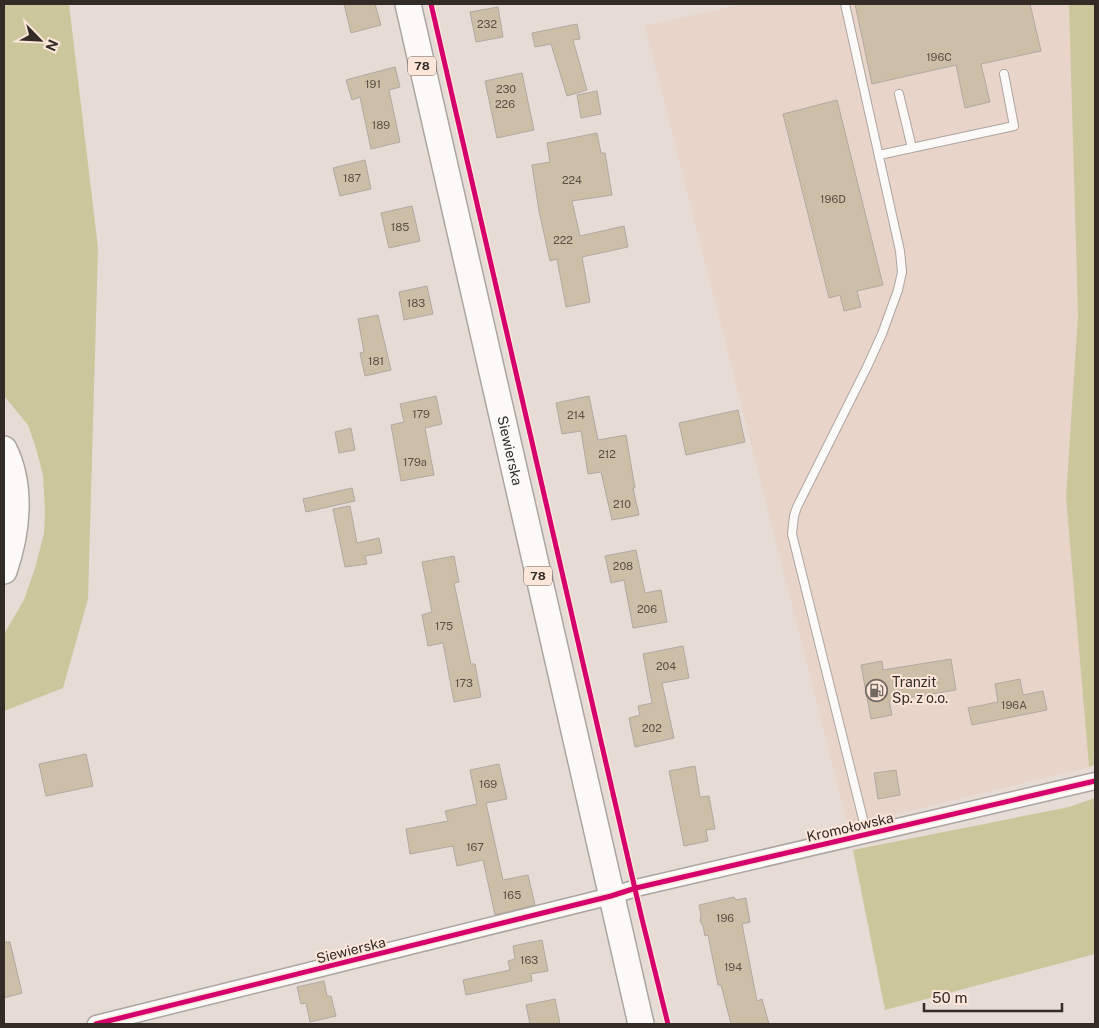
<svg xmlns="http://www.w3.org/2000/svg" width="1099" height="1028" font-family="'Public Sans',sans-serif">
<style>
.built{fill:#e9d4c9}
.green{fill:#ccc69c}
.building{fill:#cdbea8;stroke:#b0a9a2}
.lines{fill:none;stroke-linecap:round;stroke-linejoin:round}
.service-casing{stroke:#ada5a0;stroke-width:10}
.minor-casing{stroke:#ada5a0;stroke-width:19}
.primary-casing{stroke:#ada5a0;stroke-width:28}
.service{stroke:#fbfaf9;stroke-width:8}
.minor{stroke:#fbfaf9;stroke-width:16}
.primary{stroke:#fbfaf9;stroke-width:25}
.cycleway-casing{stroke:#fce6da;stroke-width:8}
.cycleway{stroke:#d6006c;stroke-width:5}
.labels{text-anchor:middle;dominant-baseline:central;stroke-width:4;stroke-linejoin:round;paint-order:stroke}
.number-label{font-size:11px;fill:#5a5046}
.shield{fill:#fce6da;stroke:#6f635c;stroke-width:1}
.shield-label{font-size:12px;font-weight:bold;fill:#332b26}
.street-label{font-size:14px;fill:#332b26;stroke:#fce6da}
.poi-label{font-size:14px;fill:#332b26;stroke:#fce6da;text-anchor:start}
</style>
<rect width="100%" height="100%" fill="#e6dbd5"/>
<path class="built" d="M743,4H1069L1078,315L1066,497L1089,767L848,826L645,26Z"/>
<path class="green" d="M4,4H69L98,248L88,599L63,688L4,711V634L24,600L36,565L44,533L45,512L43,475L35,445L28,425L4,396Z
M1069,4H1095V765L1089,767L1066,497L1078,315Z
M1095,798V954L885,1010L853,850L1069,807Z"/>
<path class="building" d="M344,4H375L381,25L351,33Z
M855,4H1030L1041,51L981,64L990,102L965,108L956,65L872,84Z
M498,7L503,37L476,42L470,12Z
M577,24L580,39L573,40L587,90L567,96L551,44L535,47L532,33Z
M395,67L400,87L389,90L400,142L371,149L360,97L352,100L346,80Z
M522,73L534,130L497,138L485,81Z
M597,91L601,114L581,118L577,95Z
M837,100L883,285L857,291L861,307L844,311L840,295L829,298L783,114Z
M597,133L601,153H605L612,195L572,201L580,236L624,226L628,247L582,257L590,302L566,307L557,259L550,261L539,211L532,165L550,162L547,143Z
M365,160L371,189L340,196L333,168Z
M412,206L420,241L389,248L381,213Z
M427,286L433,314L404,320L399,292Z
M378,315L391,370L365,376L360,353L364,352L358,319Z
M436,396L442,424L425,428L434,475L401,481L391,425L404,422L400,404Z
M589,396L598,440L626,435L635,488H633L639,515L612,520L601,472L588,474L581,431L562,434L556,403Z
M738,410L745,442L686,455L679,423Z
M351,428L355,450L339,453L335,432Z
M352,488L355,501L306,512L303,499Z
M350,506L357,543L379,538L382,553L365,556L367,564L345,567L333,509Z
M636,550L645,593L661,590L667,622L633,628L624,580L611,583L605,556Z
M454,556L459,582L454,583L471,664H475L481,697L454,702L443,643L428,646L422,615L432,612L422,562Z
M683,646L689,678L662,683L674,738L635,747L629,718L640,715L638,706L652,703L643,654Z
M951,659L956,690L889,701L892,715L871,719L861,665L882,661L883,670Z
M1020,679L1023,695L1043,691L1047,710L972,725L968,708L998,702L995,684Z
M86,754L93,786L46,796L39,764Z
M499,764L507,799L486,803L503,880L528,875L535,905L495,915L483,860L457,866L453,846L410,854L406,829L448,821L445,811L477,804L470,770Z
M695,766L700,797L709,796L715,829L706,830L708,841L684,846L669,771Z
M896,770L900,795L878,799L874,773Z
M734,897L736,900L746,898L750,922L742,924L757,1001L762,999L769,1024H731L721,985H718L708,935L705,936L703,926L700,921L701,915L699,905Z
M542,940L548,971L531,974L532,981L466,995L463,980L510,970L508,961L515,959L513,946Z
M4,942H10L22,993L4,998Z
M324,981L327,996H331L336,1016L310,1022L306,1003L301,1004L297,987Z
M555,999L560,1024H530L526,1005Z"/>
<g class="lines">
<defs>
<path id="service" d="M845,4L900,251L902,272L898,290L882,334L867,367L797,507L794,516L792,534L867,835
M899,94L912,148
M879,155L1014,126L1004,74"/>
<path id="minor" d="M96,1024L611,896L636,888L1095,781"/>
<g id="primary">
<path id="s1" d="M408,4L641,1024"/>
<path d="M4,449C23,487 17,534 4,571"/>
</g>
</defs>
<use href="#service" class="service-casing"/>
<use href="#minor" class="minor-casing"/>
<use href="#primary" class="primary-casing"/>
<use href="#service" class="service"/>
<use href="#minor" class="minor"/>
<use href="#primary" class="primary"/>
<defs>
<path id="cycleway" d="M431,4L641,915L668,1024
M96,1024L611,896L636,888L1095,781"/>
</defs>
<use href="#cycleway" class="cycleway-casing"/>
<use href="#cycleway" class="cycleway"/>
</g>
<defs>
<symbol id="fuel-ring" viewBox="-11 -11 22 22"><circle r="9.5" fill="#fce6da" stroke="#726963" stroke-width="1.5"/><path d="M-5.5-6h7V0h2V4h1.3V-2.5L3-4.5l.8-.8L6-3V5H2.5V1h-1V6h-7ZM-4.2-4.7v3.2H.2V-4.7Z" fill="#726963"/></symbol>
</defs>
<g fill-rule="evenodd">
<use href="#fuel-ring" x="864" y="678" width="25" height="25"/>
</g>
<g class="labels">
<g class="number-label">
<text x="487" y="24">232</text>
<text x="939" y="57">196C</text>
<text x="373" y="84">191</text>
<text x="506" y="89">230</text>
<text x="505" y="104">226</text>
<text x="381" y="125">189</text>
<text x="352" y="178">187</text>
<text x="572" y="180">224</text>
<text x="833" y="199">196D</text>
<text x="400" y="227">185</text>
<text x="563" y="240">222</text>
<text x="416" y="303">183</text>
<text x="376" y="361">181</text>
<text x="421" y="414">179</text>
<text x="576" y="415">214</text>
<text x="607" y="454">212</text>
<text x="415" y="462">179a</text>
<text x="622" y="504">210</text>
<text x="623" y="566">208</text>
<text x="647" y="609">206</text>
<text x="444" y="626">175</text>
<text x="666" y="666">204</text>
<text x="464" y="683">173</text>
<text x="1014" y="705">196A</text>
<text x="652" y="728">202</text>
<text x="488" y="784">169</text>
<text x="475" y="847">167</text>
<text x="512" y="895">165</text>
<text x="725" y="918">196</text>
<text x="529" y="960">163</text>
<text x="733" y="967">194</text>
</g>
<g class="shield">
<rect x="408" y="56.5" width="28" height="19" rx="4"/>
<rect x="524" y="566.5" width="28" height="19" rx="4"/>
</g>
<g class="shield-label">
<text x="422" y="66">78</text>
<text x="538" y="576">78</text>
</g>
<g class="street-label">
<text stroke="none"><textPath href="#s1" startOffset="458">Siewierska</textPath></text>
<text transform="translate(850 827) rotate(-13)">Kromołowska</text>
<text transform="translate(351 950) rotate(-14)">Siewierska</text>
</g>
<g class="poi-label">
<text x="892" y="682">Tranzit<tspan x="892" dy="16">Sp. z o.o.</tspan></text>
</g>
</g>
<rect width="1099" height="1028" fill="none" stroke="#332b26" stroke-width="10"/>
<g transform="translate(40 40) rotate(114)" stroke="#fce6da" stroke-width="4" paint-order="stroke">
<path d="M0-4L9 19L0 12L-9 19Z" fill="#332b26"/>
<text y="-8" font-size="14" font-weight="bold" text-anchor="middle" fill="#332b26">N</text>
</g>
<path d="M924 1003v8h138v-8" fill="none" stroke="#332b26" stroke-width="2.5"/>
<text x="932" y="1003" font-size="15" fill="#332b26" stroke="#fce6da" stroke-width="4" paint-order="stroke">50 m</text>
</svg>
